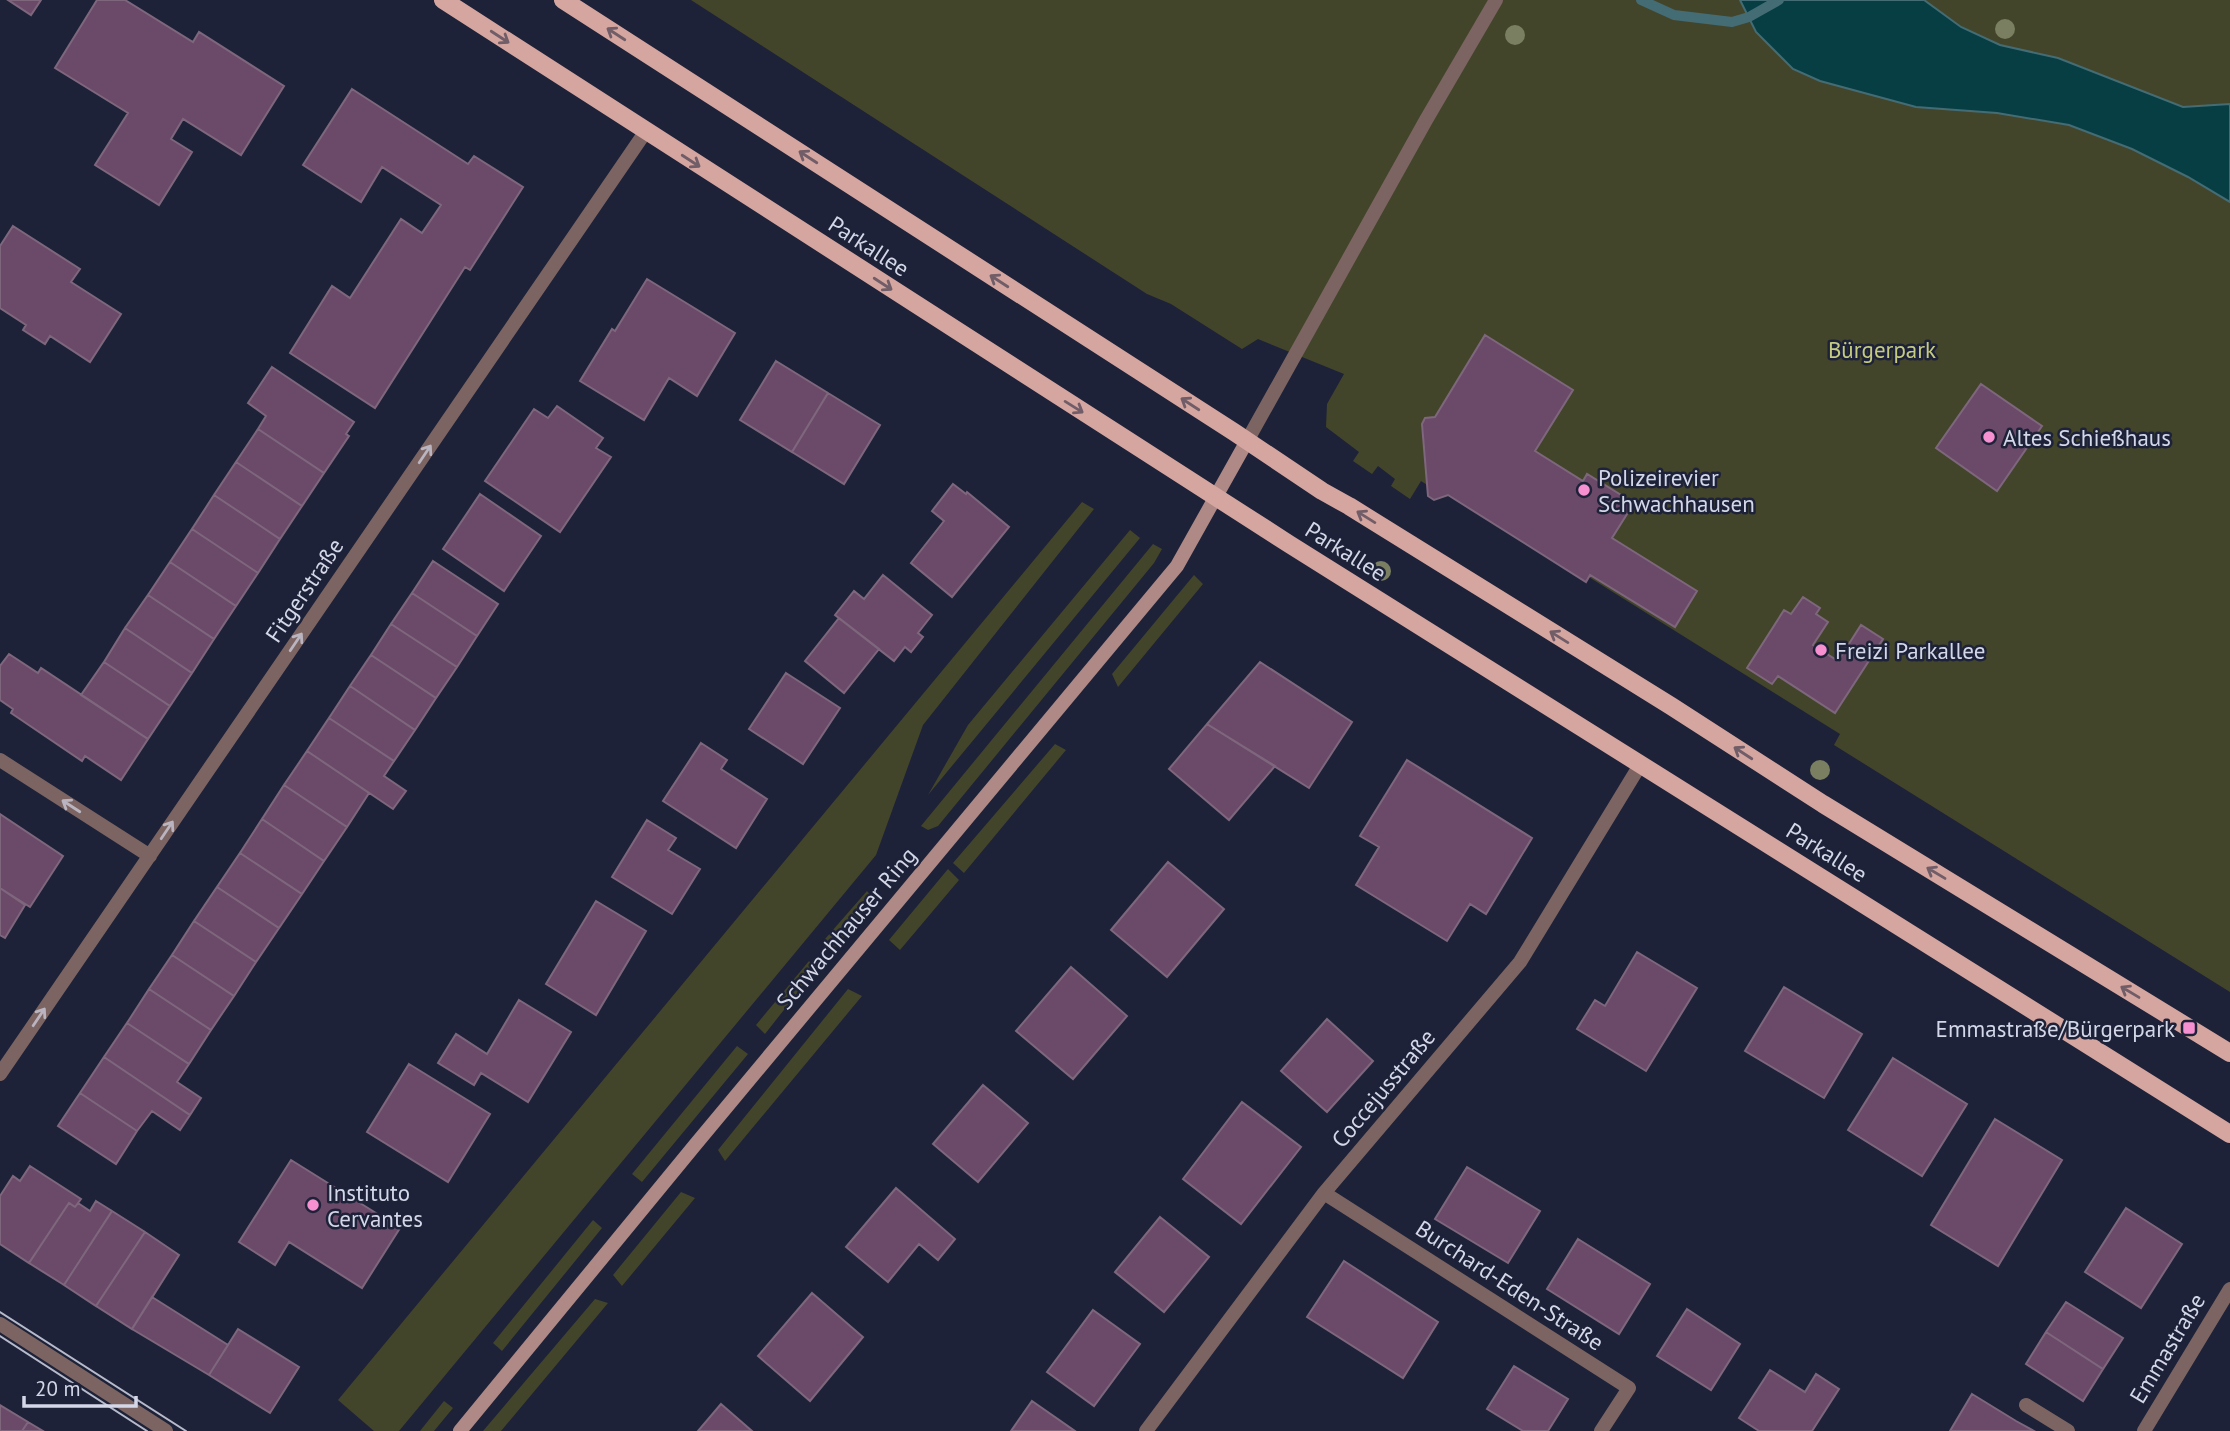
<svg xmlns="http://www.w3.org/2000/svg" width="2230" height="1431" font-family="'PT Sans',sans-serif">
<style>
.green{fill:#43452a}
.water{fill:#063e44;stroke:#446c75;stroke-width:2}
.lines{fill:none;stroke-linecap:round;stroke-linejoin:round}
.stream{stroke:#446c75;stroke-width:10}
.building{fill:#6b4969;stroke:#7e677d;stroke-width:2}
.lane{stroke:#7c6462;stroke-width:14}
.street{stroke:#7c6462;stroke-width:14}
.secondary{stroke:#ae8985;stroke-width:14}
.primary{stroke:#d5a5a0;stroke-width:18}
.tram{stroke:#b6bacb;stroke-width:2}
.tree{fill:#797f60}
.oneway{stroke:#705d67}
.oneway2{stroke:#b9b4bf}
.poi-dot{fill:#f690d0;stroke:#1d2239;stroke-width:2.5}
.labels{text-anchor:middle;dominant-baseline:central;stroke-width:5;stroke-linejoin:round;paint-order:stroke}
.street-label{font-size:23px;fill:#d3d7e7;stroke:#1d2239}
.park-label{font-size:23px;fill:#c5cb80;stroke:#1d2239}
.poi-label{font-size:23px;fill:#d3d7e7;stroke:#1d2239;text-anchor:start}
</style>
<rect width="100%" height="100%" fill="#1d2239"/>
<path class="green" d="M691,0H2230V992L1834,745L1840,734L1445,487L1440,493L1421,481L1410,499L1391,486L1395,479L1378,466L1372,474L1353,461L1359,452L1326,427L1327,404L1344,374L1258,339L1242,349L1171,304L1147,294Z
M1082,502L1094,509L923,725L876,855L399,1431H374L338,1400Z
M1130,530L1140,538L928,795L968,725Z
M1153,544L1162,549L1154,563L938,826L928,830L921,826Z
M1194,575L1203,584L1118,687L1112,674Z
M1055,744L1066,750L964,873L953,863Z
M948,869L959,880L900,950L889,940Z
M867,891L875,900L834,949L825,939Z
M809,961L816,969L765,1034L756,1025Z
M848,989L862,996L725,1161L718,1150Z
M737,1046L748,1054L642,1182L632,1174Z
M681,1192L695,1198L622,1286L613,1275Z
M593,1220L602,1228L502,1351L493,1343Z
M595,1299L608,1303L501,1431H483Z
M444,1401L453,1408L434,1431H420Z"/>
<path class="water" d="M1740,0H1924L1961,27L2000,45L2058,58L2183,107L2230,104V202L2188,177L2132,149L2069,125L1997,113L1916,107L1820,81L1793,69L1756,32Z"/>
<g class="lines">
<path class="stream" d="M1641,0L1674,15L1732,22L1749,17L1779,0"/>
</g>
<path class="building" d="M8,0H41L31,15Z
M97,0H125L193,42L199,32L284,86L241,155L183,119L171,139L192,152L159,205L95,165L128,113L55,68Z
M352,89L468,164L474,156L523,187L470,270L465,267L375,408L290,353L332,286L350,298L401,219L422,233L441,205L382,167L361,202L303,165Z
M13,226L80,269L71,282L121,314L90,362L50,336L45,344L23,330L26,325L0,308V246Z
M647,279L735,333L697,396L669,378L644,420L580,381L612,329L615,331Z
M1485,335L1573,390L1535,451L1583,481L1587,474L1634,503L1612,538L1697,591L1675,627L1590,575L1586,582L1448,495L1434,500L1428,496L1422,424L1425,418L1435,417Z
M776,361L828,393L792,452L740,420Z
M272,367L354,422L346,434L349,436L324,473L258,429L266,416L248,403Z
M1981,384L2042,426L1997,491L1936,448Z
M828,393L880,425L844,484L792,452Z
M557,406L603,438L596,448L611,457L560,532L485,481L534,409L548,418Z
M258,429L324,473L302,506L236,462Z
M236,462L302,506L280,539L214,495Z
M953,484L966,494L967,492L1009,527L952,597L911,563L944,521L932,511Z
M480,494L541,536L504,591L443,549Z
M214,495L280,539L258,573L192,529Z
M192,529L258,573L236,606L170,562Z
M433,561L498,604L477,636L412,593Z
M170,562L236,606L214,639L148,595Z
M883,575L932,615L918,633L923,637L911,652L905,647L894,661L835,615L854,591L864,599Z
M412,593L477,636L457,667L391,624Z
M148,595L214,639L192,673L125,628Z
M1803,597L1820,608L1816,614L1828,622L1813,645L1838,661L1861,625L1883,639L1835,713L1778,676L1772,684L1747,668L1784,610L1791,614Z
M839,618L879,649L844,693L805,661Z
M391,624L457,667L436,698L371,655Z
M125,628L192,673L170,706L104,662Z
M9,654L38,673L41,668L148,739L121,780L85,756L82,761L11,713L13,709L0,700V666Z
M371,655L436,698L415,730L350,686Z
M104,662L170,706L148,739L81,695Z
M1260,662L1352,722L1309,788L1207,724Z
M786,673L840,708L803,764L749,729Z
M350,686L415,730L394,761L329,718Z
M329,718L394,761L384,776L406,791L393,809L307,751Z
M1207,724L1275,766L1229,820L1169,769Z
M701,743L727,760L721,769L767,799L736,848L663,801Z
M307,751L369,793L347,827L284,785Z
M1407,760L1532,838L1486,914L1470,904L1447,941L1356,885L1379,847L1360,836Z
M284,785L347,827L324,861L262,819Z
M0,814L63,856L30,907L0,888Z
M262,819L324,861L302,894L240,853Z
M647,820L676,838L668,850L700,869L672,914L612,877Z
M240,853L302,894L279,928L217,887Z
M1168,862L1224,909L1167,977L1111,930Z
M217,887L279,928L256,962L194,921Z
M0,888L25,905L5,938L0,935Z
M596,901L646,931L596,1015L546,984Z
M194,921L256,962L234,996L172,955Z
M1637,952L1697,988L1646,1071L1577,1029L1595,1000L1605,1006Z
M172,955L234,996L211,1030L149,989Z
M1071,967L1127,1016L1073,1079L1016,1031Z
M1784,987L1862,1034L1824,1098L1745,1051Z
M149,989L211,1030L189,1064L127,1023Z
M519,1000L571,1032L528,1102L481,1073L474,1085L438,1063L456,1034L487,1054Z
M1327,1019L1373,1061L1327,1112L1281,1071Z
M127,1023L189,1064L177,1082L201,1098L190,1115L104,1057Z
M104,1057L190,1115L180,1130L152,1111L137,1131L80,1093Z
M1893,1058L1967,1104L1922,1176L1848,1130Z
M409,1064L490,1114L448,1182L367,1132Z
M983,1085L1028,1123L978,1182L933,1144Z
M80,1093L137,1131L116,1164L58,1126Z
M1242,1102L1301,1147L1241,1224L1183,1179Z
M1995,1119L2062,1160L1998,1266L1931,1225Z
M291,1160L400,1228L362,1288L289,1242L275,1265L239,1242Z
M30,1166L81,1199L75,1207L69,1203L29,1263L0,1244V1196L13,1176L20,1181Z
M1467,1167L1540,1211L1508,1263L1435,1219Z
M896,1188L955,1239L938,1260L919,1244L888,1282L846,1247Z
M96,1201L112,1211L64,1285L29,1263L69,1203L75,1207L78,1203L90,1211Z
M2126,1208L2182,1244L2141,1308L2085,1272Z
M112,1211L145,1232L96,1306L64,1285Z
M1160,1217L1209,1257L1164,1312L1115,1272Z
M145,1232L179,1255L132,1329L96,1306Z
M1578,1239L1650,1284L1619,1334L1547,1289Z
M1344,1261L1438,1322L1403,1378L1307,1317Z
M812,1293L863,1337L810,1401L758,1356Z
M152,1297L228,1345L209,1375L132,1329Z
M2066,1302L2123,1338L2103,1369L2046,1332Z
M1687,1309L1740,1344L1711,1390L1657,1356Z
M1093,1310L1140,1344L1094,1406L1047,1372Z
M238,1329L299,1367L270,1413L209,1375Z
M2046,1332L2103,1369L2083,1401L2026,1364Z
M1514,1366L1568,1399L1548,1431H1523L1487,1409Z
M1770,1370L1805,1392L1816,1374L1839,1389L1812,1431H1759L1739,1418Z
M1972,1394L2016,1421L2034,1431H1950Z
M1032,1401L1075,1431H1011Z
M721,1404L752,1431H698Z
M0,1405L28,1422L22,1431H0Z
M28,1422L43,1431H22Z"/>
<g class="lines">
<path class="lane" d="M2026,1405L2068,1431"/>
<path class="street" d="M1247,441L1426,120L1496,0
M0,760L150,856
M0,1074L646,131
M1324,1193L1629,1388L1601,1431
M0,1324L166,1431
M1146,1431L1324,1193L1520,962L1640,765
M2144,1431L2230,1289"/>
<path class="secondary" d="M460,1431L695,1145L1177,566L1247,441"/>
<path class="primary" d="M443,0L1289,544L2230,1134
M563,0L1234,432L1322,491L1349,506L1671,706L1823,804L2230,1053"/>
<path class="tram" d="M0,1312L186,1431
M0,1336L147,1431"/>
</g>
<g class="tree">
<circle cx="2005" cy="29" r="10"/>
<circle cx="1515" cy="35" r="10"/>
<circle cx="1381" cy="571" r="10"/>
<circle cx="1820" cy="770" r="10"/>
</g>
<defs><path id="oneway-shaft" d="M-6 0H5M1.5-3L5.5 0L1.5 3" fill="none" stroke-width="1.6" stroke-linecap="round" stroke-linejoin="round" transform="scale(1.75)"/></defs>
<g class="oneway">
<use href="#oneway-shaft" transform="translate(616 34) rotate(-147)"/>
<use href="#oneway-shaft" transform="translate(500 37) rotate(33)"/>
<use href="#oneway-shaft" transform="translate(808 157) rotate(-147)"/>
<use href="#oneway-shaft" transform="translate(691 161) rotate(33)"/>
<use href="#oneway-shaft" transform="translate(999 281) rotate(-147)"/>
<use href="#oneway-shaft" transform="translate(883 284) rotate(33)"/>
<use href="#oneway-shaft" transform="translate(1190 404) rotate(-147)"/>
<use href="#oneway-shaft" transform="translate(1074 407) rotate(32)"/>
<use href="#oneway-shaft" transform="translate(1366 517) rotate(-148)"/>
<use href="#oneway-shaft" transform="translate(1559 637) rotate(-148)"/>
<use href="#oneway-shaft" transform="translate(1743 753) rotate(-147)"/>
<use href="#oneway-shaft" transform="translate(1936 873) rotate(-149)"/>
<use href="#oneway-shaft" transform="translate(2130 992) rotate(-149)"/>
</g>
<g class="oneway2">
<use href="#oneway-shaft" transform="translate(425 454) rotate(-56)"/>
<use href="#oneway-shaft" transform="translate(296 642) rotate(-56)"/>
<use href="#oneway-shaft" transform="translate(71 806) rotate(-147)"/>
<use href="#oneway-shaft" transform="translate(167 830) rotate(-56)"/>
<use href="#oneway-shaft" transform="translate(39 1017) rotate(-56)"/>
</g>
<g class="poi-dot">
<circle cx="1989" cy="437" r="7"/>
<circle cx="1584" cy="490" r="7"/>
<circle cx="1821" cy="650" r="7"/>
<rect x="2182" y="1021" width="14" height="14" rx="3.5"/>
<circle cx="313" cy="1205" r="7"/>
</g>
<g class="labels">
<g class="street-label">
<text transform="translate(869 246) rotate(33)">Parkallee</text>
<text transform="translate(1346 551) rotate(32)">Parkallee</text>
<text transform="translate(304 590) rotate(-56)">Fitgerstraße</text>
<text transform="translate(1827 852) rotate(32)">Parkallee</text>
<text transform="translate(846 928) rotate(-50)">Schwachhauser Ring</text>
<text transform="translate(1383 1088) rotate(-50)">Coccejusstraße</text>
<text transform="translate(1510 1285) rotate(33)">Burchard-Eden-Straße</text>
<text transform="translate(2167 1348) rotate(-59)">Emmastraße</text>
</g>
<g class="park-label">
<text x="1882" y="349">Bürgerpark</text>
</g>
<g class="poi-label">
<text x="2003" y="437">Altes Schießhaus</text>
<text x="1598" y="477">Polizeirevier<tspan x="1598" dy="26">Schwachhausen</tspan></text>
<text x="1835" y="650">Freizi Parkallee</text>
<text x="2175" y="1028" text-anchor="end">Emmastraße/Bürgerpark</text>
<text x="327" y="1192">Instituto<tspan x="327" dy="26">Cervantes</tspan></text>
</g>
</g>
<path d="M24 1396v10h112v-10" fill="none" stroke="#d3d7e7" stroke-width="3.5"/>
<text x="35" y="1396" font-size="21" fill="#d3d7e7" stroke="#1d2239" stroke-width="5" paint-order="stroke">20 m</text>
</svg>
